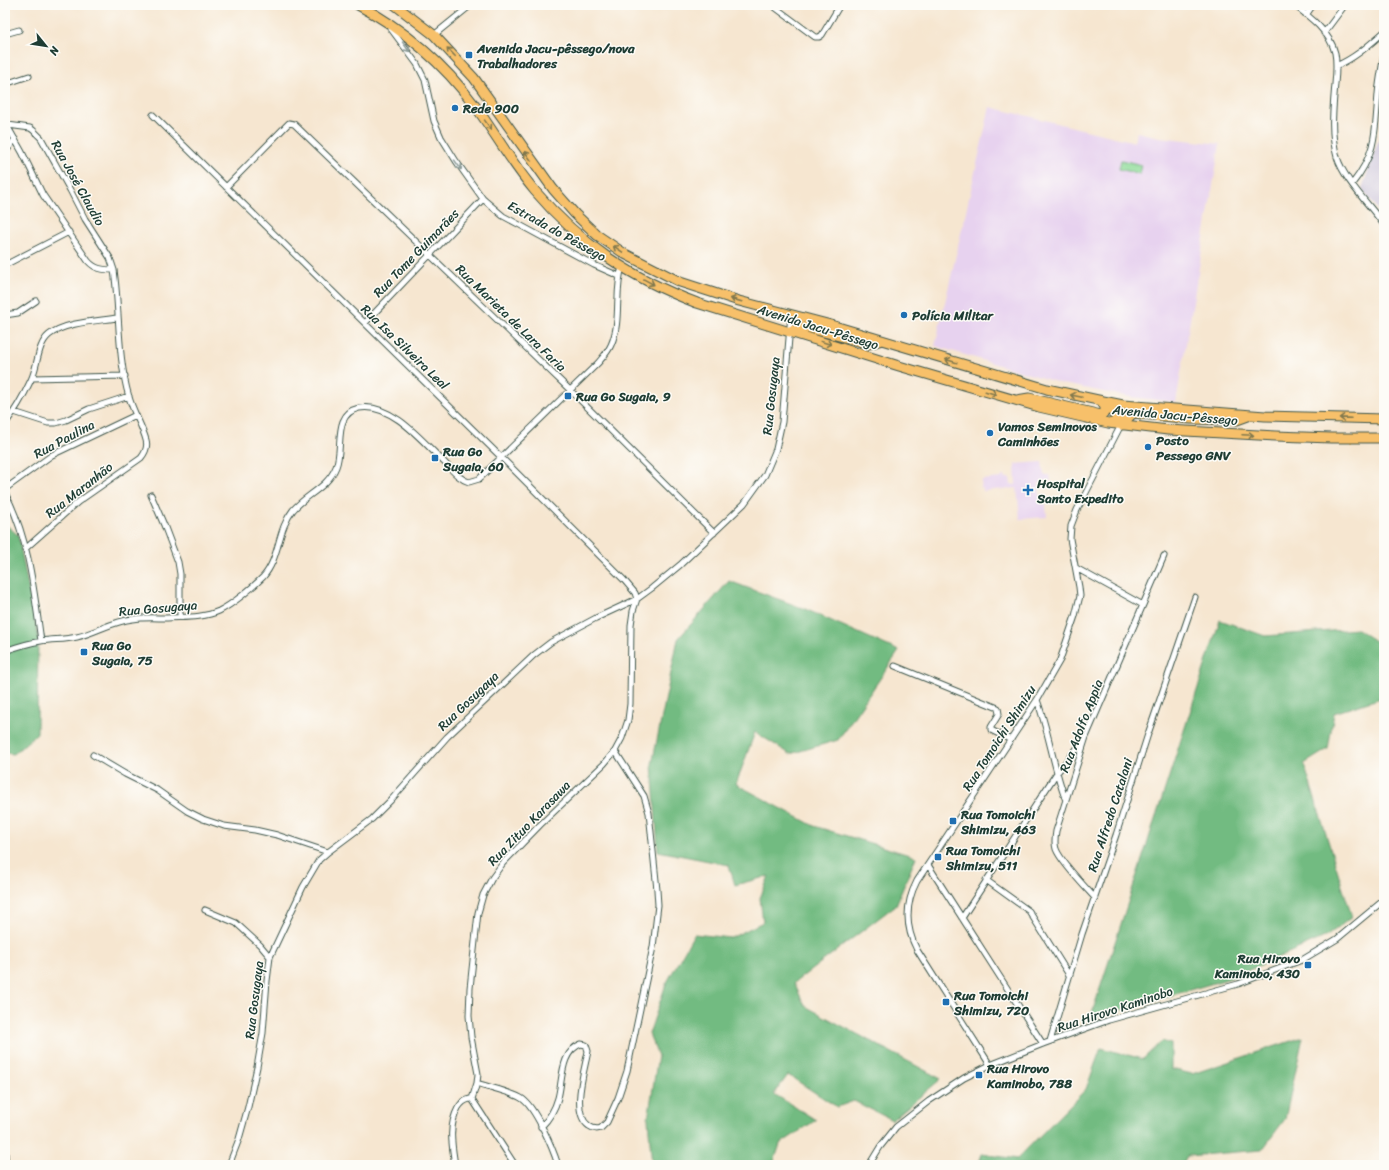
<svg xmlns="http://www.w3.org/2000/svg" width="1389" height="1170" font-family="Sriracha,sans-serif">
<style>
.built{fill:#e7d2ef}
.industrial{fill:#c8bfd8}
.green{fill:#8edb99;stroke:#568c66}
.forest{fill:#72bb81;stroke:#487c5a}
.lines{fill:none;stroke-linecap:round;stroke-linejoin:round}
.street-casing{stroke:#3f564b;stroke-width:7}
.highway-casing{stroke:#3f564b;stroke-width:11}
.street{stroke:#fff;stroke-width:5}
.highway{stroke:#f7c06b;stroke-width:9}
.oneway{stroke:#8f9e9a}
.oneway2{stroke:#80784d}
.poi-dot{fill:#1f6fb2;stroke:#fdfcf7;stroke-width:1.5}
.labels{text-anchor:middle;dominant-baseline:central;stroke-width:3;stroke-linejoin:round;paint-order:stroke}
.poi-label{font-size:13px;font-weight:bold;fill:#1f3d34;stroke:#fdfcf7;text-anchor:start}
.street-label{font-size:13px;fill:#1f3d34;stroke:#fdfcf7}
</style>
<rect width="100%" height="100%" fill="#fdfcf7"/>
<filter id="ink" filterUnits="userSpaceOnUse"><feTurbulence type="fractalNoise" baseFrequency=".025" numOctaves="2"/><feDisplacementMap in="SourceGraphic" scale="8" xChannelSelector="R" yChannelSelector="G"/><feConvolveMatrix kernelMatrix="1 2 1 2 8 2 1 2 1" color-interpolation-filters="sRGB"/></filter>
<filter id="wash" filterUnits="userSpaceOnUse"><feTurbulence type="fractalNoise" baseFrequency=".012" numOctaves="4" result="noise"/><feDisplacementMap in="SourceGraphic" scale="16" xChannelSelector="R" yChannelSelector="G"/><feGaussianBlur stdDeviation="0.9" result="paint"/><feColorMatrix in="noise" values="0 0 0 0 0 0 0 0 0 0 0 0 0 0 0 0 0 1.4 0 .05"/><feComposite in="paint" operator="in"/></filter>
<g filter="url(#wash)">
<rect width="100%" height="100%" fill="#f6e6d0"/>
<path class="built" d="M990,107L1135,142L1137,132L1159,137L1220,144L1176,402L1130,397L1063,384L935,346Z
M1042,462L1044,475H1050L1051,481L1039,483L1040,496L1045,495L1047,517L1020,519L1017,488L983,491V488H981L982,480L1002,478V476H1005L1006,478H1010L1011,484L1016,485L1015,464Z"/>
<path class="industrial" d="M1384,123V218L1362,189Z"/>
<path class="green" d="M1121,160L1142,165L1140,174L1119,169Z"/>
<path class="forest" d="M5,524L18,535L38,637L37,733L14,754L5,753Z
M729,581L805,609L899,651L838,740L790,754L755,732L736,784L814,826L916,857L896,905L794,983L805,1006L941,1079L892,1120L854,1101L837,1107L788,1075L774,1094L816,1120L780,1144L773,1165H652L648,1119L658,1056L649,1034L666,984L694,934L731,938L763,922L760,898L769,876L735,885L729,865L658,851L652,764L678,639Z
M1220,620L1265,636L1357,629L1384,647V697L1334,713L1328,749L1304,764L1352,917L1327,936L1231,978L1090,1019Z
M1303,1037L1285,1119L1262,1150L1187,1156L1182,1165H978L982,1154L1017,1159L1086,1089L1101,1048L1143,1059L1162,1041L1171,1044V1069L1192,1074Z"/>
</g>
<g filter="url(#ink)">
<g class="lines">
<defs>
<path id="street" d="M772,5L815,37H819L822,35L840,5
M1294,5C1310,17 1330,32 1335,53C1337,63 1336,74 1335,84C1333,108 1330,133 1337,157C1344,180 1370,205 1384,225
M1306,15L1313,5
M391,29L417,64L425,80L434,121L441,137L456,161L483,199L503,216L518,224L594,265L619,276
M1324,33L1345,5
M5,34L19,30
M434,35L471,5
M1336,66C1355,58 1369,45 1384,32
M5,84L29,76
M153,115L502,458L624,580L635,593L637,599L633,611L631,625L630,704L628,720L622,738L615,751L604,764L540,825L503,863L492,878L483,895L478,913L470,988L469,1016L471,1037L478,1074L477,1083L472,1099
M5,122L22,152L43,195L88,261C95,269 103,270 114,270L110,258L85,219L70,190L41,138L33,130L30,128L8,125
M5,153L15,139
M1352,184C1377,153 1375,131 1378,94C1379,81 1382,67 1384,54
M226,187L285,127L289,123L294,124L570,390L714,533
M5,265L69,232
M5,315L18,313L36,301
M365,323L483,199
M32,378L125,376
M14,412L48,423H56L66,420L89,409L129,396
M5,424C15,411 24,395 31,380C38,366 37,345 49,335C65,322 97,321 117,318
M5,489L52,455L136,415
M5,493C29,538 34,591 41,641
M151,495L164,525L178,562L180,574V617
M25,549L78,502L141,458C146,452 148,447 146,440C142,425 133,412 129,397C117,356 120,312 114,270
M1076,568L1143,605
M5,651C16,647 29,643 41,641C53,639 65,640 77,637C97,632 113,621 133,619C144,617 156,618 167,618C183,617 204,618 219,611C233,604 252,588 263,577C280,558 277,530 293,510C307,494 328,487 336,467C344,448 332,414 359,408C392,402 424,443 445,463C452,470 459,479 469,482L479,479L598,363C603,357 608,352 611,345C622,321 614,292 622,267
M895,666L998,708L999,714L991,727V730L1011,740
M1037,700C1049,732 1053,766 1065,798
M93,755L125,774L157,790L187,811L203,819L224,826L255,830L277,835L328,852
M928,865L1043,1044
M986,880L1029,911L1069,975
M1095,898C1085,887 1061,862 1056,849C1054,843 1055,837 1056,831L1086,737L1164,556
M205,910L236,923L260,945L270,957
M962,918L1056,774L1083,741
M1050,1041L1082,934L1116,835L1148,734L1195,597
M990,1065L917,950C905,927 905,904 917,881L1037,700L1060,660L1075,616L1080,596L1079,587L1070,539L1071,526L1077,510L1121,425
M477,1083C491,1088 508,1091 521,1098C535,1106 553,1149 558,1165
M541,1127C549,1119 555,1109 558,1098C563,1080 560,1052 581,1044L586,1045L588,1051C585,1069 570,1113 589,1126C593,1129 596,1130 601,1128L607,1122L618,1098L627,1071L653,947L658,905L657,890L649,813L644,796L615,751
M5,1153L6,1165
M229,1165L239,1139L248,1107L257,1067L263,1033L267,981L270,957L303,887L319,860L328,852L372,819L391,800L447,737L534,655L551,642L596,618L637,599L652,588L680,565L744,504L765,475L776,449L782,422L791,314
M455,1165C452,1145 448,1127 458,1108C461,1103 464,1100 470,1099H472L515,1165
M869,1165L880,1147L896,1127L929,1101L964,1078L990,1065L1043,1044L1109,1020L1238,984L1302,960L1337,939L1384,900"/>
<path id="highway" d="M358,5C406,30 444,64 476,107C496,135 513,165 535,191C581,245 631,278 697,303L899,366L1039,407L1108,423L1168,430L1276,436L1331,438H1384
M395,5L434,35L474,78L553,189L575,214L597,235L625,254L680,282L739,301L831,325L1047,389L1098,400L1123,405L1265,416L1384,419
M789,331L805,327L869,344L882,340
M1017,400L1029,398L1101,415L1105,412V408L1104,405
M1103,404L1111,409L1121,425
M1121,425L1133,413L1191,419L1237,420L1248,416"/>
</defs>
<use href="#street" class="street-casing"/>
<use href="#highway" class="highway-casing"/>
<use href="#street" class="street"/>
<use href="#highway" class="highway"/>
</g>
<defs><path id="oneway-shaft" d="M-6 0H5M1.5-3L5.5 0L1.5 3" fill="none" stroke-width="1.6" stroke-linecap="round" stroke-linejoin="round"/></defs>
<g class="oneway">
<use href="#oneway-shaft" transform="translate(406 47) rotate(54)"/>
<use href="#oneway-shaft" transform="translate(458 165) rotate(55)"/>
</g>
<g class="oneway2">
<use href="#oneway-shaft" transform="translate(451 52) rotate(-134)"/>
<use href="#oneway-shaft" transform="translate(488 125) rotate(55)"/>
<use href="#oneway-shaft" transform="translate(528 156) rotate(-125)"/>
<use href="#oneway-shaft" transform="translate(618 249) rotate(-146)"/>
<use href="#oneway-shaft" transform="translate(649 282) rotate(29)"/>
<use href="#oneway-shaft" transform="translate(736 300) rotate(-164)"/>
<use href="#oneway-shaft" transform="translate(826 343) rotate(17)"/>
<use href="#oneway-shaft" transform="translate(951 361) rotate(-163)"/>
<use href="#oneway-shaft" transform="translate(991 393) rotate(17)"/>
<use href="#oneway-shaft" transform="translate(1076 396) rotate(-168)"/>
<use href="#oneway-shaft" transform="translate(1345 418) rotate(-178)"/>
<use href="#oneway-shaft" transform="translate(1248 435) rotate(3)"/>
</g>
</g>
<g class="poi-dot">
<rect x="465" y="51" width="8" height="8" rx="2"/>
<circle cx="455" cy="108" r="4"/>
<circle cx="904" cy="315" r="4"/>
<rect x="564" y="392" width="8" height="8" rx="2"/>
<circle cx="990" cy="433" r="4"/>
<circle cx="1148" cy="447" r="4"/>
<rect x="431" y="454" width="8" height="8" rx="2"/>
<path d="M1026 484h4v4h4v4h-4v4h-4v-4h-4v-4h4z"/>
<rect x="80" y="648" width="8" height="8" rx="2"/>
<rect x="949" y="817" width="8" height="8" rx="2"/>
<rect x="934" y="853" width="8" height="8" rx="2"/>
<rect x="1304" y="961" width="8" height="8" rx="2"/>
<rect x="942" y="998" width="8" height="8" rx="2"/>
<rect x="975" y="1071" width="8" height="8" rx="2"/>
</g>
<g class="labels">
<g class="poi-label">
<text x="477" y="48">Avenida Jacu-pêssego/nova<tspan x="477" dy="15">Trabalhadores</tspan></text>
<text x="463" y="108">Rede 900</text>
<text x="912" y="315">Polícia Militar</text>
<text x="576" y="396">Rua Go Sugaia, 9</text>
<text x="998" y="426">Vamos Seminovos<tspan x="998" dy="15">Caminhões</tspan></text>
<text x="1156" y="440">Posto<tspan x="1156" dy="15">Pessego GNV</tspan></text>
<text x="443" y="451">Rua Go<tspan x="443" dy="15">Sugaia, 60</tspan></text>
<text x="1037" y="483">Hospital<tspan x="1037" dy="15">Santo Expedito</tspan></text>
<text x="92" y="645">Rua Go<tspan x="92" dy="15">Sugaia, 75</tspan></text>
<text x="961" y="814">Rua Tomoichi<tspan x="961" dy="15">Shimizu, 463</tspan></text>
<text x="946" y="850">Rua Tomoichi<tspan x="946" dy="15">Shimizu, 511</tspan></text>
<text x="1300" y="958" text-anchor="end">Rua Hirovo<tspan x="1300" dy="15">Kaminobo, 430</tspan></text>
<text x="954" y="995">Rua Tomoichi<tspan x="954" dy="15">Shimizu, 720</tspan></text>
<text x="987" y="1068">Rua Hirovo<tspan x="987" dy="15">Kaminobo, 788</tspan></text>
</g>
<g class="street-label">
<text transform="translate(78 183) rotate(61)">Rua José Claudio</text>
<text transform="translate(557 231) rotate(29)">Estrada do Pêssego</text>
<text transform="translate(416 253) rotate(-46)">Rua Tome Guimarães</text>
<text transform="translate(511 318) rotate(44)">Rua Marieta de Lara Faria</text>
<text transform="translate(818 327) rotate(17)">Avenida Jacu-Pêssego</text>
<text transform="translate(405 347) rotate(44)">Rua Isa Silveira Leal</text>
<text transform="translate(771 396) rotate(-84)">Rua Gosugaya</text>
<text transform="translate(1175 415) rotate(5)">Avenida Jacu-Pêssego</text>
<text transform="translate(64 439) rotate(-28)">Rua Paulina</text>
<text transform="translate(79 490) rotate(-38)">Rua Maranhão</text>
<text transform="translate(158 608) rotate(-5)">Rua Gosugaya</text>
<text transform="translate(468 701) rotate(-44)">Rua Gosugaya</text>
<text transform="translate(1081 726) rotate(-69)">Rua Adolfo Appia</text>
<text transform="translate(999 738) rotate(-57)">Rua Tomoichi Shimizu</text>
<text transform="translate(1110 815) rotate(-72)">Rua Alfredo Catalani</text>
<text transform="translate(529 823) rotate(-46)">Rua Zituo Karasawa</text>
<text transform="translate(254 1000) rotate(-83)">Rua Gosugaya</text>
<text transform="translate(1115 1009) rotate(-18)">Rua Hirovo Kaminobo</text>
</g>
</g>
<rect width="1389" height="1170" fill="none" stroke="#fdfcf7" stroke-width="20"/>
<g transform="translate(46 46) rotate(120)" stroke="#fdfcf7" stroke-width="3" paint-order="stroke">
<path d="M0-3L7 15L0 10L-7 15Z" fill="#1f3d34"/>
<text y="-6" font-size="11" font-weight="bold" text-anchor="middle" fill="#1f3d34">N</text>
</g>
</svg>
